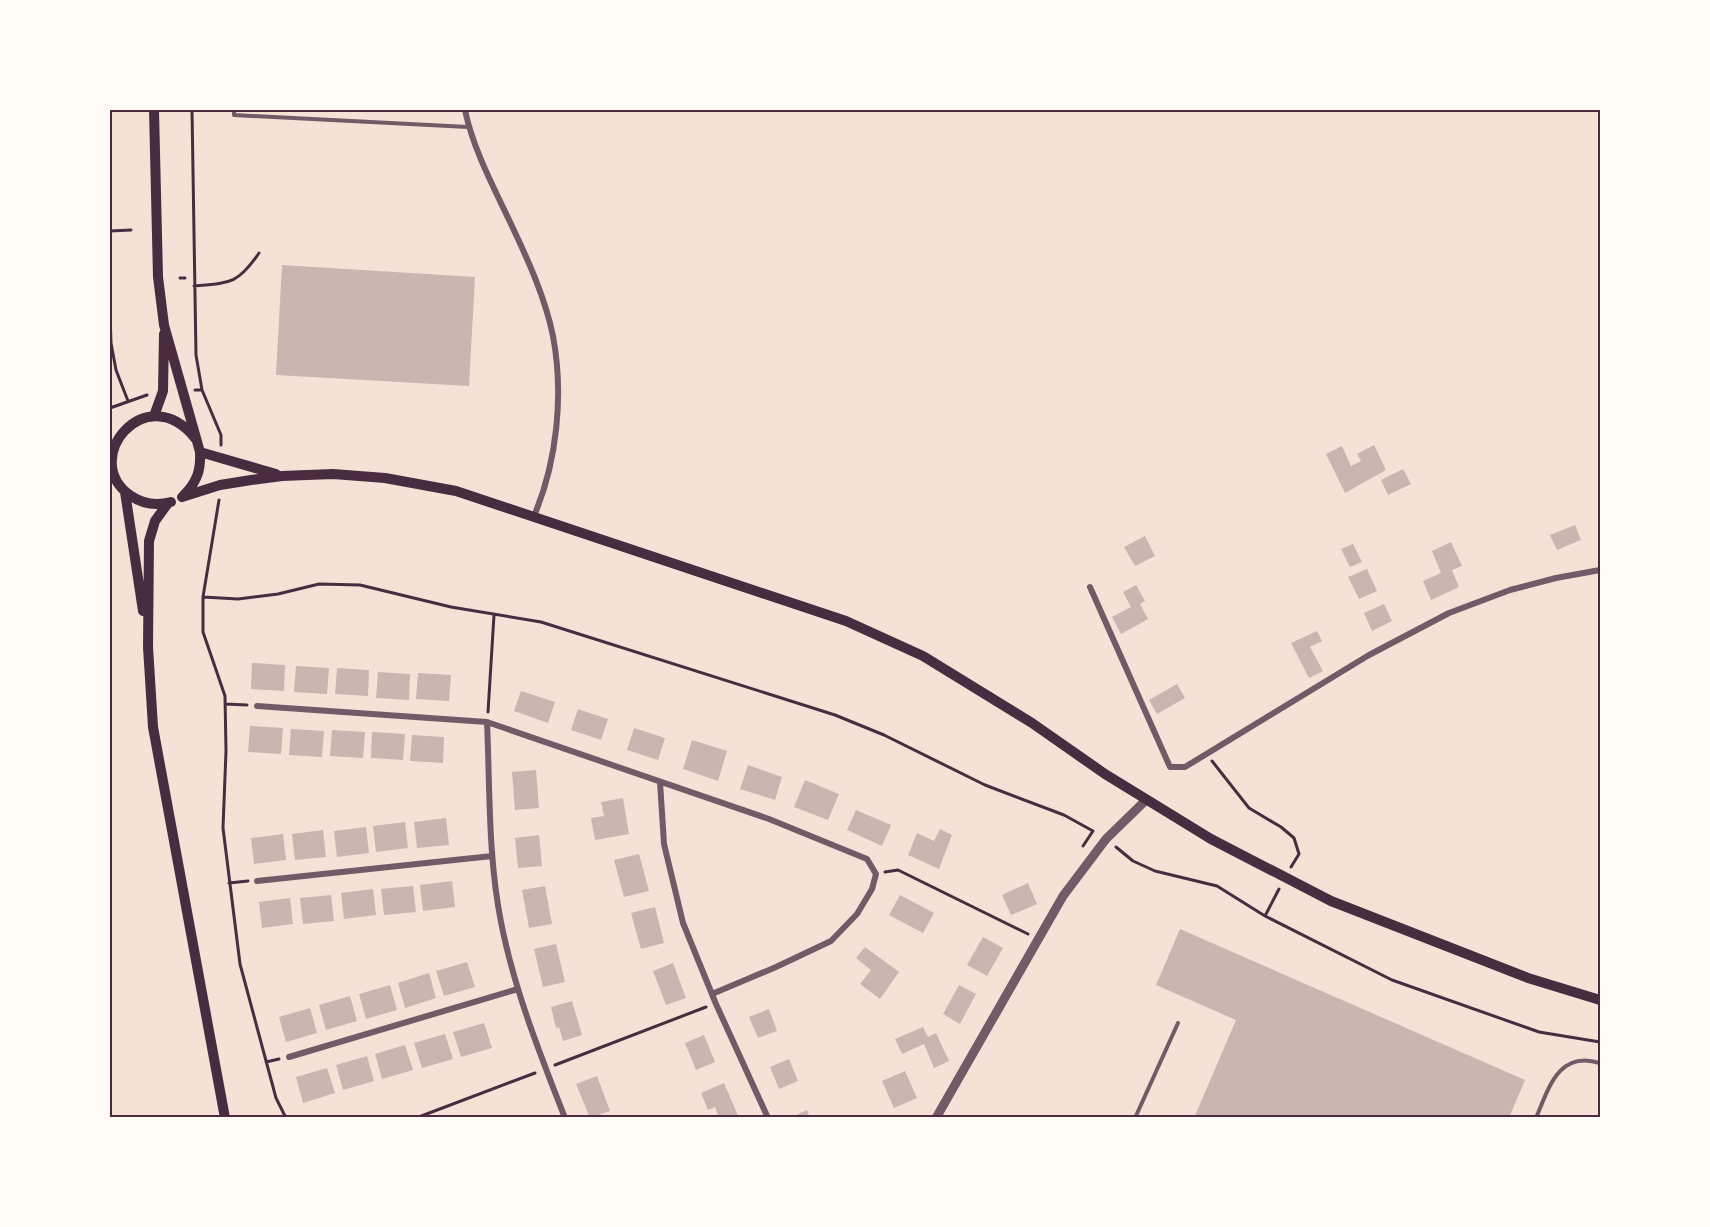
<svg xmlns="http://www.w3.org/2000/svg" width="1710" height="1227" font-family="Spectral,serif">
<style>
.building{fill:#ccb4b1}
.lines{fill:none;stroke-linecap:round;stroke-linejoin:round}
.path{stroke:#4a2c40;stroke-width:3}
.service{stroke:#755966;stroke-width:4}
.minor{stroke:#755966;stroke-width:6}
.tertiary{stroke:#755966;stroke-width:9}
.secondary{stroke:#4a2c40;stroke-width:10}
.neatline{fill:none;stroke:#4a2c40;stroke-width:2}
</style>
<rect width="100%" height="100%" fill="#f7e1d7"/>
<path class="building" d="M282,265L475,277L469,386L276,375Z
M1374,445L1386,470L1345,493L1326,454L1342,446L1351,466L1361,461L1357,454Z
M1403,469L1411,484L1388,495L1381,480Z
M1575,525L1581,540L1557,550L1550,535Z
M1145,536L1155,556L1135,566L1124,547Z
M1451,542L1462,566L1452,570L1459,587L1431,600L1423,581L1441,573L1432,551Z
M1353,544L1362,562L1350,567L1341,549Z
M1367,569L1377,591L1359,599L1348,577Z
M1136,585L1145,601L1140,604L1148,619L1121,634L1112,617L1131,607L1123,592Z
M1384,604L1392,621L1372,631L1364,613Z
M1317,631L1322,641L1310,647L1323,671L1309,678L1291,643Z
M252,663L285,665L284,691L251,689Z
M296,666L329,668L327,694L294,692Z
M337,668L369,670L368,696L335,694Z
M378,672L410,674L409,700L376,698Z
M418,673L451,675L449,701L416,699Z
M1177,684L1185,698L1157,714L1149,700Z
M521,691L555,702L548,723L514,711Z
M578,709L608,719L601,740L571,730Z
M250,726L283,728L281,754L248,752Z
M634,728L665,738L658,760L627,750Z
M291,729L324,731L322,757L289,755Z
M332,730L365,732L363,758L330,756Z
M372,732L405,734L403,760L371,758Z
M412,735L444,737L443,763L410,761Z
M692,740L727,751L718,781L683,769Z
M748,765L782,777L775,800L740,789Z
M536,770L539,808L515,810L512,772Z
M805,780L839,794L828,820L794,807Z
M623,798L629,834L595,840L591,818L604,816L601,802Z
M856,810L891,825L882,846L847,830Z
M446,818L449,845L417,848L414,822Z
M405,822L408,848L376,852L373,826Z
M366,827L369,853L337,857L334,831Z
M940,829L952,835L939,869L908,855L917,833L934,841Z
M323,830L326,857L295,860L292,834Z
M283,834L286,860L254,864L251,838Z
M539,835L542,866L518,868L515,838Z
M639,854L649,891L624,897L614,860Z
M452,881L455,907L423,911L420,885Z
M1028,883L1037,904L1011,915L1002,895Z
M413,886L416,912L384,915L381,889Z
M545,886L552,924L529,928L522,890Z
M373,889L376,915L344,919L341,893Z
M331,895L334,921L303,924L300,898Z
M900,895L934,913L923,933L889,915Z
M290,898L293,924L262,928L259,902Z
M655,907L664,943L641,949L631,913Z
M1180,929L1525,1080L1509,1118H1194L1236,1020L1156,985Z
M983,937L1003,948L987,976L967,965Z
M556,944L565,982L543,987L534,949Z
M865,947L899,972L880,999L860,984L871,970L856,958Z
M467,962L475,987L444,996L436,971Z
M673,963L686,998L666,1005L653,971Z
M429,973L436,998L405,1008L398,983Z
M390,985L397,1010L366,1019L359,994Z
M959,985L976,994L960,1024L943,1014Z
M350,996L357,1021L326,1030L319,1005Z
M572,1001L582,1035L563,1041L559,1027L556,1028L551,1007Z
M310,1008L317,1033L286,1042L279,1017Z
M769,1009L777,1031L758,1038L749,1017Z
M484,1023L492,1048L461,1057L453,1032Z
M923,1027L928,1037L936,1033L949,1061L934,1068L924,1044L902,1054L895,1039Z
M445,1034L453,1059L422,1068L414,1043Z
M704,1035L715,1062L696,1070L685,1043Z
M405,1045L413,1070L382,1079L375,1054Z
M367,1056L374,1081L343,1090L336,1065Z
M789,1059L798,1081L779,1089L770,1067Z
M327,1068L335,1093L303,1103L296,1077Z
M905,1071L917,1098L894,1108L882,1081Z
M597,1076L610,1111L590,1118L576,1084Z
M724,1083L739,1118H719L715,1107L708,1110L701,1093Z
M807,1110L810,1118H790Z"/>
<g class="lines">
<path class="path" d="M192,110L196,355L202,390
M110,231L131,230
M180,278H185
M194,286C230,283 238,284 259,253
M110,313L111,343L116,370L128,401
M195,390H202L221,435V445
M110,408L147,395
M219,500L203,597V632L225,696L226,751L223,828L240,964L276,1098L286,1118
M203,597L238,599L278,594L319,584L360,585L451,607L541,622L835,715L884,735L985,785L1064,815L1093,831L1083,846
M225,704L247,705
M488,712L494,615
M1212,761L1249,808L1281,827L1294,838L1299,854L1291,867
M1116,847L1133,861L1155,871L1217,886L1265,916L1392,980L1539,1032L1600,1042
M885,872L898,870L1028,934
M229,883L248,881
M1265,916L1279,889
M266,1062L279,1059
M555,1065L706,1007
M416,1118L535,1073"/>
<path class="service" d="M234,110V115L468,127
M1135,1118L1178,1023
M1536,1118C1549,1087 1559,1050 1600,1063"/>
<path class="minor" d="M465,110C473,149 494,188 511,224C528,260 545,297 553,336C564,395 557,462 534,516
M1090,587L1170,767H1185L1369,655L1449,613L1510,590L1556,578L1600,570
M257,706L487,722L769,819L867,859L876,874L872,889L857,914L831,941L776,967L712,994
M487,722C490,789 488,857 501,922C514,989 540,1054 565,1118
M660,782L664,844L683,923L716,1004L768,1118
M257,881L492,856
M289,1057L518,989"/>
<path class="tertiary" d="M936,1118L1063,896L1106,839L1146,800"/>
<path class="secondary" d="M154,110L158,277L164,325L200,452C201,470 197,482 184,495
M154,416L163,391L164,334
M200,452L276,474
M125,492L143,611
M182,497L220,485L251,480L282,476L333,474L385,478L456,491L846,621L923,656L1032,723L1105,774L1211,839L1331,901L1528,978L1600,1000
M171,502C156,506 143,504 131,496C78,460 146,377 195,438
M168,503L155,521L149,541L148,647L153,727L225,1118"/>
</g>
<rect width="1710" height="1227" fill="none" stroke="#fffaf5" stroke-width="222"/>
<rect x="111" y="111" width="1488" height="1005" class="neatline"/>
</svg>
